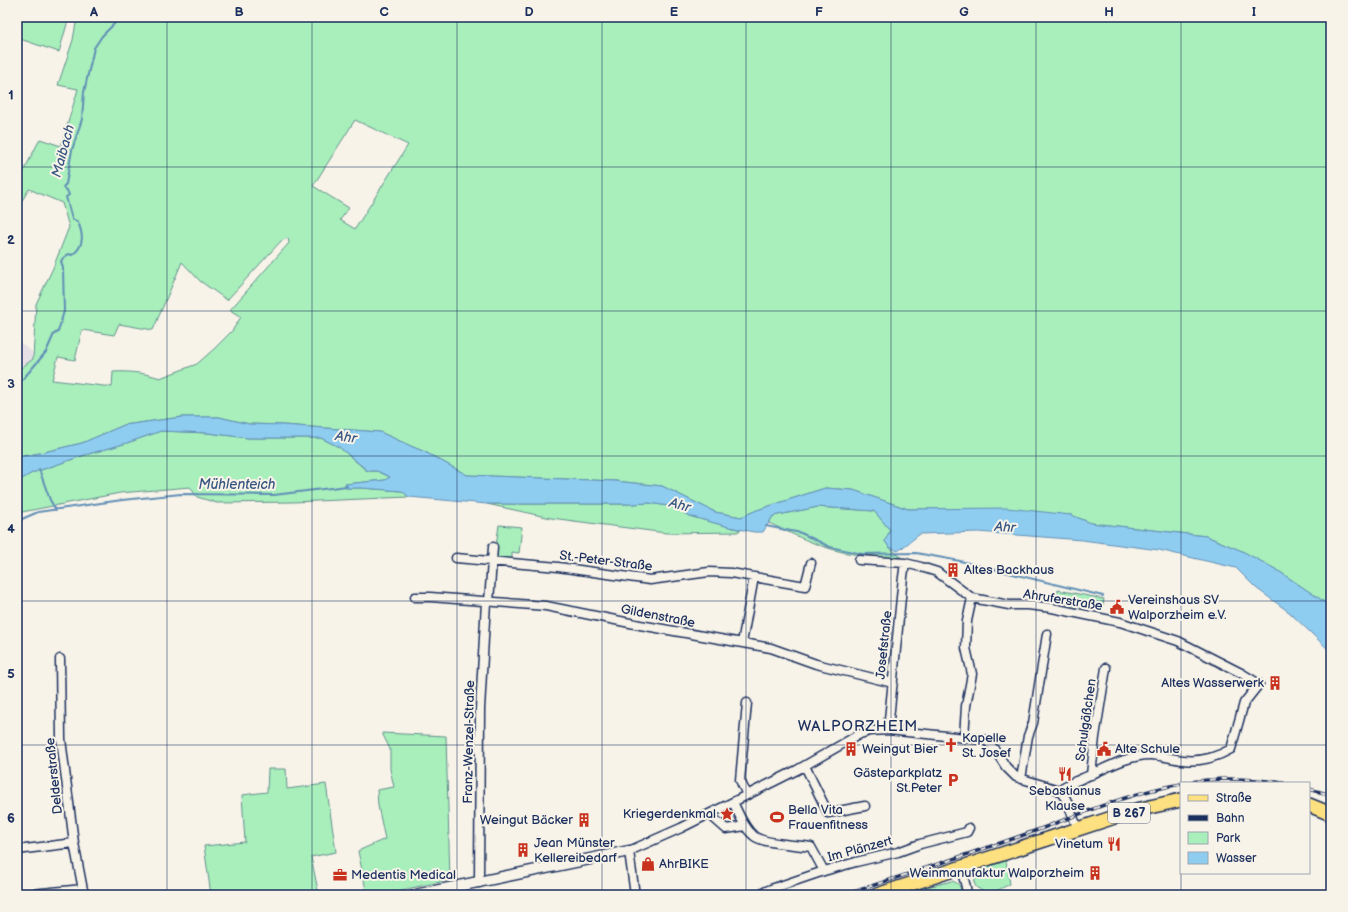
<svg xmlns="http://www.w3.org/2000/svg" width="1348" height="912" font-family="'Balsamiq Sans',sans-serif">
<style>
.built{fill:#e6dfe5}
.green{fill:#a8efbb;stroke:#628f8c;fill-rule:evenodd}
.water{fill:#8fcdf0;stroke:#618eb6}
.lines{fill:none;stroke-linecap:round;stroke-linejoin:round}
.stream{stroke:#618eb6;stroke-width:2}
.minor-casing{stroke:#1b2f5e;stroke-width:11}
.tertiary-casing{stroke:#1b2f5e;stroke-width:13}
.primary-casing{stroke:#1b2f5e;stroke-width:16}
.minor{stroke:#f7f3e8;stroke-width:8}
.tertiary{stroke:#f7f3e8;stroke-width:10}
.primary{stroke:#fde080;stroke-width:13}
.rail-casing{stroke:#1b2f5e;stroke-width:3.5}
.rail{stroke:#f7f3e8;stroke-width:2;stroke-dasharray:6;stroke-linecap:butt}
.grid{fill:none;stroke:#1b2f5e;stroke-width:1;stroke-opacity:0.55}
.labels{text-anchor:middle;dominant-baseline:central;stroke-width:4;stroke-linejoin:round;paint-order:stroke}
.shield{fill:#f7f3e8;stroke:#5d6a87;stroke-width:1}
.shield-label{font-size:12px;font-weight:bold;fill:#1b2f5e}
.street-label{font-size:13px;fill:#1b2f5e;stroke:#f7f3e8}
.poi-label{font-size:13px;fill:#1b2f5e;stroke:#f7f3e8;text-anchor:start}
.water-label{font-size:14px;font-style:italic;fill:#385682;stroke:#f7f3e8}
.quarter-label{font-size:15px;letter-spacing:1px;fill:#1b2f5e;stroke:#f7f3e8}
.neatline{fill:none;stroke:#1b2f5e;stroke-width:1.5}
.grid-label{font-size:13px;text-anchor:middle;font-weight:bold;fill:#1b2f5e}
</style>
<rect width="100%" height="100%" fill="#f7f3e8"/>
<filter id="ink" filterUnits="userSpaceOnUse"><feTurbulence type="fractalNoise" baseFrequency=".025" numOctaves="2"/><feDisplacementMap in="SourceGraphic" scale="8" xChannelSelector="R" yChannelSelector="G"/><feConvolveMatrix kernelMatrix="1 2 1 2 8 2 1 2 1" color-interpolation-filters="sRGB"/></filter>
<g filter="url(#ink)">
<path class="built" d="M17,340L32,352L33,359L17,371Z"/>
<path class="green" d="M17,17H69L59,52L17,38Z
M77,17H1331V608L1323,601L1277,570L1242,551L1206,536L1091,523L1071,515L941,509H908L853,490L825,488L757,510L741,517L715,512L662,486L615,481L467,475L425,452L413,447L380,432L283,425L249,424L219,417H182L124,425L82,443L40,453L17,457V371L33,359L36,304L53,268L69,227L62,203L29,189L17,209V184L40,139L61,146L78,89L58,85L73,40ZM355,120L408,145L355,229L340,220L349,208L313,186ZM288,238L289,243L230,310L241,317L232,331L215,348L197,364L160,378C145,373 129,371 113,372L112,387L52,380L58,357L75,360L82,330L114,335L119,324L153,330L182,262L200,281L227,300L281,241Z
M161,431L208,433L248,438H321L339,447L367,471H377L390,477L385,480L345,484V488H361L402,491L409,497L293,502L217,503L197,497L190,487L120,493L22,512L17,515V482L32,473L85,455L127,443Z
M649,503L675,507L689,516L741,530L737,532L666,533L551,518L487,504H632Z
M818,507L874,511L890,530L885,541L889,547L901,557C877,557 852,556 828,548C808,542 788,532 769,523L773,516Z
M499,525L522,527L519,553L512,552V561L494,559Z
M1058,590L1104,599L1102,611L1056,602Z
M382,733L446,736L450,880L377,895H367L358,851L385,839L378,806L377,790L394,787L390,769V749Z
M268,769H286L287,789L326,784L336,852L311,857L319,895H211L204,846L245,842L242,795L267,792Z
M1006,861L1010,884L996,891L984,892L976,887L974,882C977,868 994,865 1006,861Z
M952,881C958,883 960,885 961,891L959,894L894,895Z"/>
<path class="water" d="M182,417H219L249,424L283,425L380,432L413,447L425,452L467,475L615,481L662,486L715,512L741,517L757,510L825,488L853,490L908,509L1007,508L1071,515L1091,523L1206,536L1242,551L1277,570L1323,601L1331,608V652L1289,612L1256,588L1236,568L1159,550L1082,540L978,532L920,534L898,551L889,547L885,541L890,530L874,511L818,507L773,516L763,532H754L729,527L689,516L675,507L649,503L632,504H487L409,497L402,491L361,488H345V484L385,480L390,477L377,471H368L339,447L321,438H248L208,433L161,431L127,443L85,455L32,473L17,482V457L40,453L82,443L124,425Z"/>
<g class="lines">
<path class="stream" d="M17,386L46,352L54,334L58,332L64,311L63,268L61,261L63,258L69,254L72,255C85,246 83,234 78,222L72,219L66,197L69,195L67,190L64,189L63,187L66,184L72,150L82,119L84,92L94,48L102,36L118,20L119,17
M39,469L50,500L56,510
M17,523L22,519L38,512L122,500L181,494L274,495L347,486
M766,526L801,533L830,547L862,554L916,553L960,561L1103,596"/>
<defs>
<path id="minor" d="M456,558L558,567L650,580L709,572L731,573L805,586L811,563
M859,560L905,563L921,567L937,572L972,598L1009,605H1028L1052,608L1120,622L1178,641L1241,673L1259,684L1244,703L1231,749C1217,757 1200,762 1183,760C1172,759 1161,755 1150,755C1127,755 1103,770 1083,778C1075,782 1066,784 1059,790
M415,597H430L546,606L640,625L771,648L816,664L893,683
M489,602L493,547
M742,643L754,577
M60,659L61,739L74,843L84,895
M747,703L740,780L747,795
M888,730L903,577L905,563
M964,738L966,706L972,674L966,648L967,621L972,598
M805,766L828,813L865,806
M1091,775L1095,737L1106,668
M1021,779L1028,736L1033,723L1047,634
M733,802C739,814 744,828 754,836C763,844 799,845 811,847L824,871
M709,814L726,829L745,826
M17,850L74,843
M961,868L966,887L967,895
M479,883L480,709L486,602
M21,895L83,889
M635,895L629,851L681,828L797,770L860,734L870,731L888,730L985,740L990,744L995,750L1006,767L1016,777L1059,790L1066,799L1078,829
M757,895L771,889L824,871L856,862L898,852L920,844L967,832L969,828"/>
<path id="tertiary" d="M415,895L629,851"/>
<path id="primary" d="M1309,805L1331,814
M877,895L1136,810L1181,800"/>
</defs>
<use href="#minor" class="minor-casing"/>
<use href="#tertiary" class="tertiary-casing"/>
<use href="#primary" class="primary-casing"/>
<use href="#minor" class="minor"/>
<use href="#tertiary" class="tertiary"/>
<use href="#primary" class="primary"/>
<defs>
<path id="rail" d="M1185,783C1217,777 1250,778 1283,783
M1309,789L1331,795
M844,895C910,873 977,852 1043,828C1088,811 1133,792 1181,784"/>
</defs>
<use href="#rail" class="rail-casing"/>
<use href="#rail" class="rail"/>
</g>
</g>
<path class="grid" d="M167,17V895M312,17V895M457,17V895M602,17V895M746,17V895M891,17V895M1036,17V895M1181,17V783M17,167H1331M17,311H1331M17,456H1331M17,601H1331M17,745H1331M1181,873V895"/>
<defs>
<symbol id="building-bare" viewBox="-9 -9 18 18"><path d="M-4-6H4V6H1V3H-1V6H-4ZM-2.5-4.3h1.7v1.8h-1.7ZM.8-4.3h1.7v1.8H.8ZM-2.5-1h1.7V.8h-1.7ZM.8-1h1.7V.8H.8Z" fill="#c8321e" stroke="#f7f3e8" stroke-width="2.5" paint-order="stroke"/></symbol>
<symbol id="civic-bare" viewBox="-9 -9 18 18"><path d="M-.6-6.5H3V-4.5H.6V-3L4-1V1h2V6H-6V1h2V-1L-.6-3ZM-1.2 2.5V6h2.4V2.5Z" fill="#c8321e" stroke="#f7f3e8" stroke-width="2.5" paint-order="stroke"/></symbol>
<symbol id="church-bare" viewBox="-9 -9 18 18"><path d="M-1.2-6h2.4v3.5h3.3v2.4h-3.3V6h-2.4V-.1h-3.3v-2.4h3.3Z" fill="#c8321e" stroke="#f7f3e8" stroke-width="2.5" paint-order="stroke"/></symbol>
<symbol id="restaurant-bare" viewBox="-9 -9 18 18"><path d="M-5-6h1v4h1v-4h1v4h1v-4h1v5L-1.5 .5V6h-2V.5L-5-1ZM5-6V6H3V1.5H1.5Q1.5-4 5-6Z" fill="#c8321e" stroke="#f7f3e8" stroke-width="2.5" paint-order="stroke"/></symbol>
<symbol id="parking-bare" viewBox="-9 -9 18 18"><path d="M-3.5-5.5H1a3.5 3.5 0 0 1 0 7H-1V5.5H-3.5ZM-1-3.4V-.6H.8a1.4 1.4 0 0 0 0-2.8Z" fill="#c8321e" stroke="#f7f3e8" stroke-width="2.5" paint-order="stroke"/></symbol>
<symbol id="sight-bare" viewBox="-9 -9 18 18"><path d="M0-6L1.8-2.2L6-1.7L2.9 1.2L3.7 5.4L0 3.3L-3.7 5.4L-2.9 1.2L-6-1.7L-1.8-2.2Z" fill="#c8321e" stroke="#f7f3e8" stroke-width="2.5" paint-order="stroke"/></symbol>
<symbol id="stadium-bare" viewBox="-9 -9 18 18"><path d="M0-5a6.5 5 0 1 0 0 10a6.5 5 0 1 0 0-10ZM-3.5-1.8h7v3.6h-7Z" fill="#c8321e" stroke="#f7f3e8" stroke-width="2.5" paint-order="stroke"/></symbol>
<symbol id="shop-bare" viewBox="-9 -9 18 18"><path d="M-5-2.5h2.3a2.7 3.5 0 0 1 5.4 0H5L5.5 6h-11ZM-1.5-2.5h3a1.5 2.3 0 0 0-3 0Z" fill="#c8321e" stroke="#f7f3e8" stroke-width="2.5" paint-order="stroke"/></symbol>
<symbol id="office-bare" viewBox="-9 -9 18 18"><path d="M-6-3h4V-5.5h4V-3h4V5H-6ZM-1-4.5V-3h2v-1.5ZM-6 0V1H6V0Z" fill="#c8321e" stroke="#f7f3e8" stroke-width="2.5" paint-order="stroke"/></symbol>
</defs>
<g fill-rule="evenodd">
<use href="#building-bare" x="943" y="560" width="20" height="20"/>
<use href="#civic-bare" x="1107" y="597" width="20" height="20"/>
<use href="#building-bare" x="1265" y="673" width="20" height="20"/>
<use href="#church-bare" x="941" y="735" width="20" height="20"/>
<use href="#building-bare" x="841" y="739" width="20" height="20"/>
<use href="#civic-bare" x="1094" y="739" width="20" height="20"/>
<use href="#restaurant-bare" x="1055" y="764" width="20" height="20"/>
<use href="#parking-bare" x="943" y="770" width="20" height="20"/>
<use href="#sight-bare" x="717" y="804" width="20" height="20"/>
<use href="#stadium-bare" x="767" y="807" width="20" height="20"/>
<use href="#building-bare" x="574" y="810" width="20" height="20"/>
<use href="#restaurant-bare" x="1104" y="834" width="20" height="20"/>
<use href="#building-bare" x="513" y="840" width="20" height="20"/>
<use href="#shop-bare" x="638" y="854" width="20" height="20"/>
<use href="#building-bare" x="1085" y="863" width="20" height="20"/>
<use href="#office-bare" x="330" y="865" width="20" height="20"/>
</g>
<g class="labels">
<rect class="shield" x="1108" y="803" width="42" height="20" rx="3"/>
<g class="shield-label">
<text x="1129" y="813">B 267</text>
</g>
<g class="street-label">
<text transform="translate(606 561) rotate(7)">St.-Peter-Straße</text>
<text transform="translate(1063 600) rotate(9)">Ahruferstraße</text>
<text transform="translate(658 616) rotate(11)">Gildenstraße</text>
<text transform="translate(884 645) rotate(-84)">Josefstraße</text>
<text transform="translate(1086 720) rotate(-82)">Schulgäßchen</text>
<text transform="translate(469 742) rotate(-89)">Franz-Wenzel-Straße</text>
<text transform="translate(54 776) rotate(-96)">Delderstraße</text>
<text transform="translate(860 849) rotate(-15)">Im Plänzert</text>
</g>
<g class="poi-label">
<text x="964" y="570">Altes Backhaus</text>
<text x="1128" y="600">Vereinshaus SV<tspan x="1128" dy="15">Walporzheim e.V.</tspan></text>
<text x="1264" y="683" text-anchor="end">Altes Wasserwerk</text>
<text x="962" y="738">Kapelle<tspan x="962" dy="15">St. Josef</tspan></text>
<text x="862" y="749">Weingut Bier</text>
<text x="1115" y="749">Alte Schule</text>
<text x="942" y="773" text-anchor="end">Gästeparkplatz<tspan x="942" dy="15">St.Peter</tspan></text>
<text x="1065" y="791" text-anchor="middle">Sebastianus<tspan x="1065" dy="15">Klause</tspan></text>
<text x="788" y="810">Bella Vita<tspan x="788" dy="15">Frauenfitness</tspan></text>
<text x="716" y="814" text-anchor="end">Kriegerdenkmal</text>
<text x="573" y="820" text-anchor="end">Weingut Bäcker</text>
<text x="534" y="843">Jean Münster<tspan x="534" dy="15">Kellereibedarf</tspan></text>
<text x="1103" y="844" text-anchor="end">Vinetum</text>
<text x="659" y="864">AhrBIKE</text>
<text x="1084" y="873" text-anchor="end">Weinmanufaktur Walporzheim</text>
<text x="351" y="875">Medentis Medical</text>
</g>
<g class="water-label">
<text transform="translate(63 151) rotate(-75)">Maibach</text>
<text transform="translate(346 437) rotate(8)">Ahr</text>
<text x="237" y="484">Mühlenteich</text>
<text transform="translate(680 505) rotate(15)">Ahr</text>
<text transform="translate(1005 527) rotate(3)">Ahr</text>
</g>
<g class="quarter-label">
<text x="858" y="726">WALPORZHEIM</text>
</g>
</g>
<rect width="1348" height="912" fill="none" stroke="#f7f3e8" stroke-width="44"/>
<rect x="1180" y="782" width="130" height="92" fill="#f7f3e8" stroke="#9fa5b1"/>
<rect x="1188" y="795" width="20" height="6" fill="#fde080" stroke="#9fa5b1"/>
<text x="1216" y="802" font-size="12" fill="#1b2f5e">Straße</text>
<rect x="1188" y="815" width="20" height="6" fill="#1b2f5e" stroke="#9fa5b1"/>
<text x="1216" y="822" font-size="12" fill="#1b2f5e">Bahn</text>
<rect x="1188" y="832" width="20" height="12" fill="#a8efbb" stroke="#9fa5b1"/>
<text x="1216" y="842" font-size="12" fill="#1b2f5e">Park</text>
<rect x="1188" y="852" width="20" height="12" fill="#8fcdf0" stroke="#9fa5b1"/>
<text x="1216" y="862" font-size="12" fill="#1b2f5e">Wasser</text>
<rect x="22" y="22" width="1304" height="868" class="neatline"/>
<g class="grid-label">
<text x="94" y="16">A</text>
<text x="239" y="16">B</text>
<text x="384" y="16">C</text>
<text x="529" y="16">D</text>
<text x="674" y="16">E</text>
<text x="819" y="16">F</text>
<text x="964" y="16">G</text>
<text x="1109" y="16">H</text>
<text x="1254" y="16">I</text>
<text x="11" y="99">1</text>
<text x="11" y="244">2</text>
<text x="11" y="388">3</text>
<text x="11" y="533">4</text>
<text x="11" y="678">5</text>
<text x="11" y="822">6</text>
</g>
</svg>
